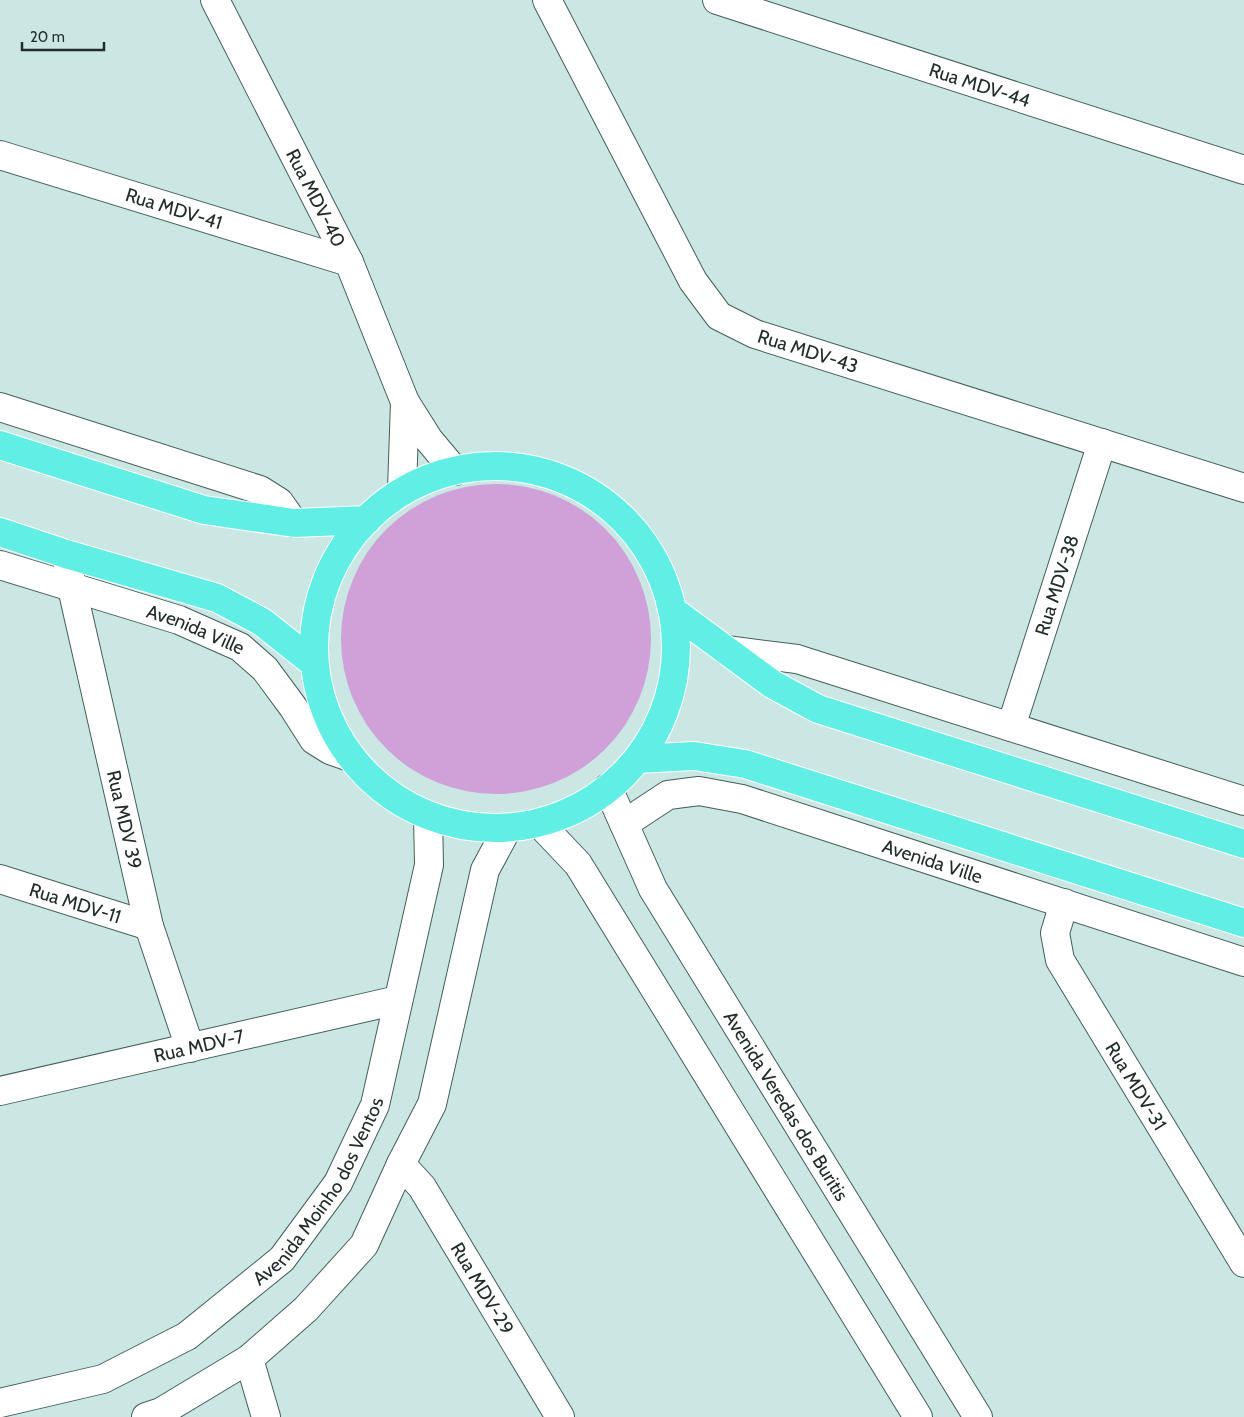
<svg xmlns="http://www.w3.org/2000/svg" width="1244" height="1417" font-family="Cabin,sans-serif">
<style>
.green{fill:#d0a1d8}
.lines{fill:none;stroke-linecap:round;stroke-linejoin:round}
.minor-casing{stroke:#455e5b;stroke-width:30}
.highway-casing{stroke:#fff;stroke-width:30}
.minor{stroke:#fff;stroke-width:28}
.highway{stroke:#61efe5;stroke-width:28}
.labels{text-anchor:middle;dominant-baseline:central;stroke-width:4;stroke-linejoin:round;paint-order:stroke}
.street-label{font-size:19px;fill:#212c2b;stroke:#cbe7e4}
</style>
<rect width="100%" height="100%" fill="#cbe7e4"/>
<path class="green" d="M341 639a155 155 0 1 1 310 0a155 155 0 1 1-310 0Z"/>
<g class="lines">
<defs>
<g id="minor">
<path id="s1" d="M215,0L349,262L405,402L429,440L455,471"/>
<path id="s2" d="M547,0L693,281L719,316L755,334L1244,488"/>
<path id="s3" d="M717,0L1244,170"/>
<path id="s4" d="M0,155L349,262"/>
<path d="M0,407L260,490L279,502L294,523"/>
<path d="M402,489L405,402"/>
<path id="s5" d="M66,554L72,588L149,926L190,1048"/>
<path id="s6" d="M0,565L179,620L240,647L265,669L293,707L314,740L330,750L350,757"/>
<path d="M726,650L797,659L1244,801"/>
<path id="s7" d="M1011,727L1102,443"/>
<path id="s8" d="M608,788L653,889L978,1417"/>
<path d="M539,823L578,864L918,1417"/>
<path id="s9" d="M624,824L668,795L699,791L742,799L1244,962"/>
<path id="s10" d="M0,879L149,926"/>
<path id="s11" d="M1064,903L1055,933L1060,960L1244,1263"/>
<path id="s12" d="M0,1091L398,1000"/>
<path id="s13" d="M401,1164L422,1187L560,1417"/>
<path d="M249,1359L266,1417"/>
<path id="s14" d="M0,1403L103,1379L187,1336L282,1259L338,1183L375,1105L429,865L428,816"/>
<path d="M146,1417L161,1412L249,1359L306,1309L364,1245L401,1164L432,1104L485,870L507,829"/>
</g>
<path id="highway" d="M0,445L204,510L294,523L367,520
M314 647a181 181 0 1 1 362 0a181 181 0 1 1-362 0Z
M0,532L66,554L217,598L262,622L315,664
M673,611L772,684L818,709L1244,844
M637,759L694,756L745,764L1244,923"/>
</defs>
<use href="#minor" class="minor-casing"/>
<use href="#highway" class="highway-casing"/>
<use href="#minor" class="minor"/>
<use href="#highway" class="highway"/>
</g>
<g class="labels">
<g class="street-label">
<text stroke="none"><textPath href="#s3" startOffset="276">Rua MDV-44</textPath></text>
<text stroke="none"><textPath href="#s1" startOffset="222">Rua MDV-40</textPath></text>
<text stroke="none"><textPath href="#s4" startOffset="182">Rua MDV-41</textPath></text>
<text stroke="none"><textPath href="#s2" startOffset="456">Rua MDV-43</textPath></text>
<text stroke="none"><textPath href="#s7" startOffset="149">Rua MDV-38</textPath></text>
<text stroke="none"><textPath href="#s6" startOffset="206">Avenida Ville</textPath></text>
<text stroke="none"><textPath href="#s5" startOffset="272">Rua MDV 39</textPath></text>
<text stroke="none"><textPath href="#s9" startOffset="328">Avenida Ville</textPath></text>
<text stroke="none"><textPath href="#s10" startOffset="79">Rua MDV-11</textPath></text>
<text stroke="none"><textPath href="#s12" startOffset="204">Rua MDV-7</textPath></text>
<text stroke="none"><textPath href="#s11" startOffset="206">Rua MDV-31</textPath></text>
<text stroke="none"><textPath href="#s8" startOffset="365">Avenida Veredas dos Buritis</textPath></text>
<text stroke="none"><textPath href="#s14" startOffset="399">Avenida Moinho dos Ventos</textPath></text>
<text stroke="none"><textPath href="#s13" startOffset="149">Rua MDV-29</textPath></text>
</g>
</g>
<path d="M22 42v8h82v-8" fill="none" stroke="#212c2b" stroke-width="2.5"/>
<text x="30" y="42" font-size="15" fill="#212c2b" stroke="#cbe7e4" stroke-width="4" paint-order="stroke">20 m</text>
</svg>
